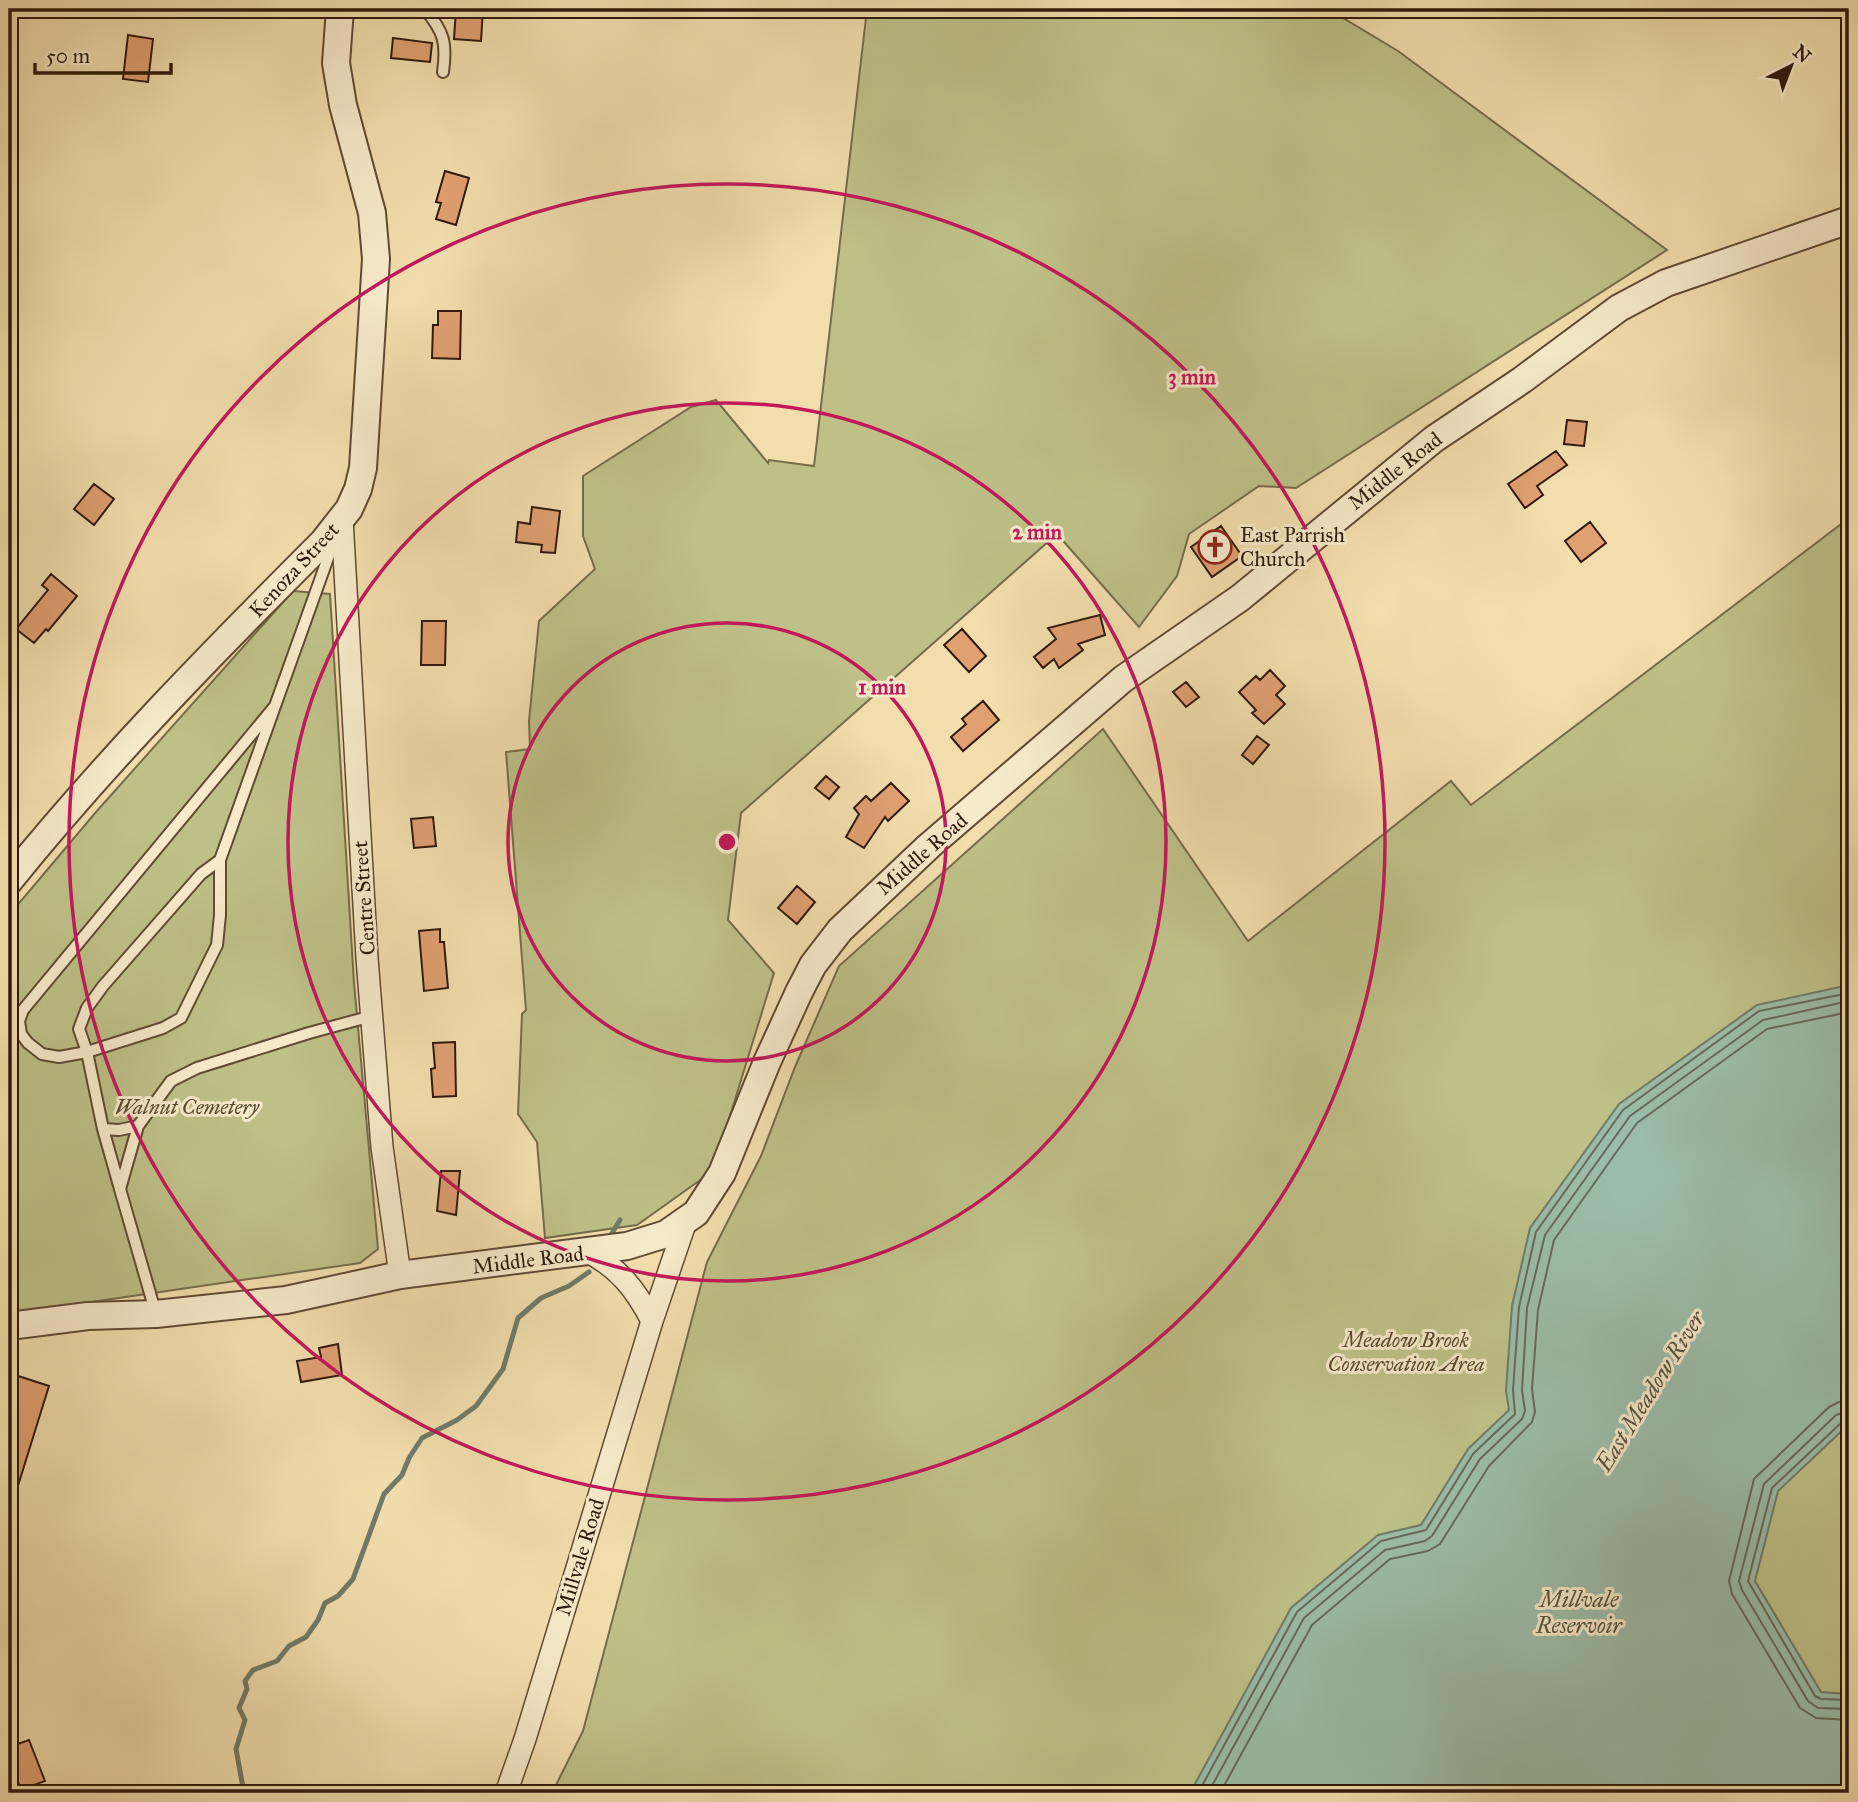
<svg xmlns="http://www.w3.org/2000/svg" width="1858" height="1802" font-family="'IM FELL Great Primer',serif">
<style>
.green{fill:#bec087;stroke:#766c49;stroke-width:2}
.water{fill:#9bbca8;stroke:#707b69;stroke-width:2}
.lines{fill:none;stroke-linecap:round;stroke-linejoin:round}
.shore{stroke:#656a5a;stroke-width:2}
.stream{stroke:#707b69;stroke-width:5}
.building{fill:#e0a072;stroke:#2f190b;stroke-width:2}
.service-casing{stroke:#604a34;stroke-width:14}
.minor-casing{stroke:#604a34;stroke-width:24}
.tertiary-casing{stroke:#604a34;stroke-width:30}
.service{stroke:#f7eaca;stroke-width:10}
.minor{stroke:#f7eaca;stroke-width:21}
.tertiary{stroke:#f7eaca;stroke-width:26}
.ring{fill:none;stroke:#c2185b;stroke-width:3.5}
.labels{text-anchor:middle;dominant-baseline:central;stroke-width:6;stroke-linejoin:round;paint-order:stroke}
.street-label{font-size:21px;fill:#2f190b;stroke:#f7eaca}
.poi-label{font-size:21px;fill:#2f190b;stroke:#f7eaca;text-anchor:start}
.park-label{font-size:21px;font-style:italic;fill:#5a4b30;stroke:#f7eaca}
.water-label{font-size:23px;font-style:italic;fill:#555242;stroke:#f7eaca}
.centre{fill:#c2185b;stroke:#f7eaca;stroke-width:3.5}
.ring-label{font-size:21px;text-anchor:middle;font-weight:bold;fill:#c2185b;stroke:#f7eaca;stroke-width:6;stroke-linejoin:round;paint-order:stroke}
</style>
<rect width="100%" height="100%" fill="#f2dead"/>
<filter id="stains"><feTurbulence type="fractalNoise" baseFrequency=".00286" numOctaves="4"/><feColorMatrix values="0 0 0 0 .2 0 0 0 0 .09 0 0 0 0 .02 0 0 0 .5 -.17"/></filter>
<radialGradient id="worn" r=".72"><stop offset=".6" stop-color="#630" stop-opacity="0"/><stop offset="1" stop-color="#630" stop-opacity=".3"/></radialGradient>
<path class="green" d="M867,9H1328L1398,51L1667,250L1296,488L1259,486L1189,534L1177,576L1139,627L1057,534L741,813L728,920L774,973L713,1171L637,1225L545,1238L537,1142L518,1114L522,1014L526,1010L506,752L530,749L529,721L539,621L595,569L583,536V476L691,407L716,400L768,463L769,460L814,466Z
M1849,518V1793H552L583,1731L707,1262L761,1156L795,1067L839,966L1103,729L1248,941L1451,781L1471,805Z
M293,591L330,594L354,983L378,1249L360,1263L9,1314V915L96,812Z"/>
<path class="water" d="M1849,985V1424L1778,1491L1755,1581L1821,1692L1849,1694V1793H1190L1291,1608L1378,1535L1421,1525L1468,1449L1509,1410L1506,1391L1512,1306L1530,1228L1619,1104L1757,1005Z"/>
<g class="lines">
<path class="shore" d="M1849,1400L1839,1402L1829,1407L1754,1479L1729,1581L1732,1594L1800,1708L1816,1718L1849,1720
M1849,1411L1836,1415L1764,1484L1739,1581L1742,1590L1808,1701L1818,1708L1849,1709
M1849,1420L1842,1422L1772,1488L1748,1581L1815,1696L1821,1699L1849,1700
M1198,1793L1297,1612L1381,1541L1426,1530L1473,1454L1515,1414L1513,1390L1519,1307L1536,1232L1623,1110L1759,1011L1849,993
M1208,1793L1304,1618L1385,1550L1425,1541L1432,1536L1480,1459L1522,1419L1525,1411L1522,1390L1527,1308L1545,1235L1630,1116L1763,1020L1849,1001
M1220,1793L1312,1625L1390,1559L1428,1551L1440,1544L1489,1466L1532,1422L1535,1412L1532,1389L1538,1310L1554,1240L1637,1123L1767,1029L1849,1012"/>
<path class="stream" d="M609,1238L620,1220
M244,1793L236,1749L245,1720L239,1708L247,1689L245,1681L253,1670L277,1661L289,1646L306,1637L318,1620L325,1603L338,1596L353,1579L384,1494L402,1475L409,1458L422,1438L457,1420L476,1406L503,1369L518,1318L541,1298L569,1286L589,1272"/>
</g>
<path class="building" d="M456,9H483L481,41L454,39Z
M128,35L153,39L148,82L123,79Z
M393,38L432,43L430,62L391,58Z
M445,171L469,178L456,225L436,219L441,203L436,202Z
M438,311H461L460,359L432,358L433,325H438Z
M1567,420L1587,422L1584,446L1564,444Z
M1556,451L1567,465L1537,486L1543,495L1525,508L1508,484Z
M94,484L114,499L94,525L74,509Z
M532,507L560,511L555,553L541,552L542,545L516,542L518,522L530,524Z
M1590,522L1606,543L1581,562L1565,541Z
M1221,526L1242,556L1212,577L1191,547Z
M51,574L77,596L48,631L46,629L34,643L16,629L48,590L42,585Z
M1100,615L1105,635L1078,644L1083,650L1059,668L1054,659L1043,668L1034,657L1056,639L1048,628Z
M422,621H446L445,665H421Z
M962,629L986,656L969,672L944,645Z
M1270,670L1285,686L1276,695L1285,704L1264,724L1252,713L1256,710L1239,692L1256,676L1260,680Z
M1186,682L1199,697L1186,707L1173,692Z
M983,701L999,720L963,751L951,737L966,724L962,719Z
M1257,736L1269,745L1253,764L1242,755Z
M826,776L839,787L829,799L815,788Z
M891,783L909,801L888,821L885,817L864,848L846,837L859,814L854,808L866,796L871,801Z
M433,817L436,846L414,848L411,819Z
M797,886L815,902L797,924L778,908Z
M440,929V942H444L448,988L424,991L419,931Z
M455,1042L456,1096L433,1097L431,1069L435,1068L433,1043Z
M441,1171H460L456,1215L437,1211Z
M338,1344L342,1375L301,1382L297,1361L321,1357L319,1348Z
M9,1373L49,1386L12,1505L9,1504Z
M29,1740L45,1781L21,1790L9,1758V1747Z"/>
<g class="lines">
<defs>
<path id="service" d="M425,9C444,32 447,43 443,72
M275,706L23,1010L19,1021L21,1034L28,1043L42,1054L59,1057L87,1052L163,1028L181,1018L217,945L220,915V860L334,541
M220,860L201,874L103,986L87,1008L79,1029L87,1052L103,1129L120,1189L138,1126L171,1081L197,1068L309,1033L372,1016
M103,1129L119,1130L138,1126
M120,1189L156,1314"/>
<path id="minor" d="M342,519L367,958L382,1147L400,1275
M588,1252C619,1268 636,1290 652,1321
M506,1793L525,1739L652,1321L686,1221"/>
<path id="tertiary" d="M9,881C106,761 214,651 323,542L349,509L358,489L363,468L376,259L372,213L343,105L336,63L340,9
M9,1326L88,1316L156,1314L286,1300L400,1275L627,1246L666,1234L696,1213L722,1173L767,1062L799,992L813,965L840,930L929,846L1123,679L1240,598L1434,439L1522,380L1619,308L1666,283L1849,220"/>
</defs>
<use href="#service" class="service-casing"/>
<use href="#minor" class="minor-casing"/>
<use href="#tertiary" class="tertiary-casing"/>
<use href="#service" class="service"/>
<use href="#minor" class="minor"/>
<use href="#tertiary" class="tertiary"/>
</g>
<g class="ring">
<circle cx="727" cy="842" r="219"/>
<circle cx="727" cy="842" r="439"/>
<circle cx="727" cy="842" r="658"/>
</g>
<defs>
<symbol id="church-ring" viewBox="-11 -11 22 22"><circle r="9.5" fill="#f7eaca" stroke="#8f2418" stroke-width="1.5"/><path d="M-1.2-6h2.4v3.5h3.3v2.4h-3.3V6h-2.4V-.1h-3.3v-2.4h3.3Z" fill="#8f2418"/></symbol>
</defs>
<g fill-rule="evenodd">
<use href="#church-ring" x="1196" y="528" width="38" height="38"/>
</g>
<g class="labels">
<g class="street-label">
<text transform="translate(1395 471) rotate(-38)">Middle Road</text>
<text transform="translate(294 570) rotate(-47)">Kenoza Street</text>
<text transform="translate(922 854) rotate(-41)">Middle Road</text>
<text transform="translate(364 898) rotate(-94)">Centre Street</text>
<text transform="translate(528 1260) rotate(-7)">Middle Road</text>
<text transform="translate(580 1557) rotate(-73)">Millvale Road</text>
</g>
<g class="poi-label">
<text x="1240" y="535">East Parrish<tspan x="1240" dy="24">Church</tspan></text>
</g>
<g class="park-label">
<text x="187" y="1107">Walnut Cemetery</text>
<text x="1406" y="1340">Meadow Brook<tspan x="1406" dy="24">Conservation Area</tspan></text>
</g>
<g class="water-label">
<text transform="translate(1650 1391) rotate(-58)">East Meadow River</text>
<text x="1579" y="1599">Millvale<tspan x="1579" dy="26">Reservoir</tspan></text>
</g>
</g>
<circle cx="727" cy="842" r="10" class="centre"/>
<g class="ring-label">
<text x="1192" y="384">3 min</text>
<text x="1037" y="539">2 min</text>
<text x="882" y="694">1 min</text>
</g>
<rect width="1858" height="1802" fill="none" stroke="#f2dead" stroke-width="35"/>
<rect x="10" y="10" width="1837" height="1781" fill="none" stroke="#2f190b" stroke-width="3.5"/>
<rect x="18" y="18" width="1823" height="1767" fill="none" stroke="#2f190b" stroke-width="2"/>
<g transform="translate(1791 66) rotate(42)" stroke="#f7eaca" stroke-width="5" paint-order="stroke">
<path d="M0-5L12 26L0 18L-12 26Z" fill="#2f190b"/>
<text y="-10" font-size="19" font-weight="bold" text-anchor="middle" fill="#2f190b">N</text>
</g>
<path d="M35 63v10h136v-10" fill="none" stroke="#2f190b" stroke-width="3.5"/>
<text x="46" y="63" font-size="21" fill="#2f190b" stroke="#f7eaca" stroke-width="5" paint-order="stroke">50 m</text>
<rect width="100%" height="100%" filter="url(#stains)"/>
<rect width="100%" height="100%" fill="url(#worn)"/>
</svg>
